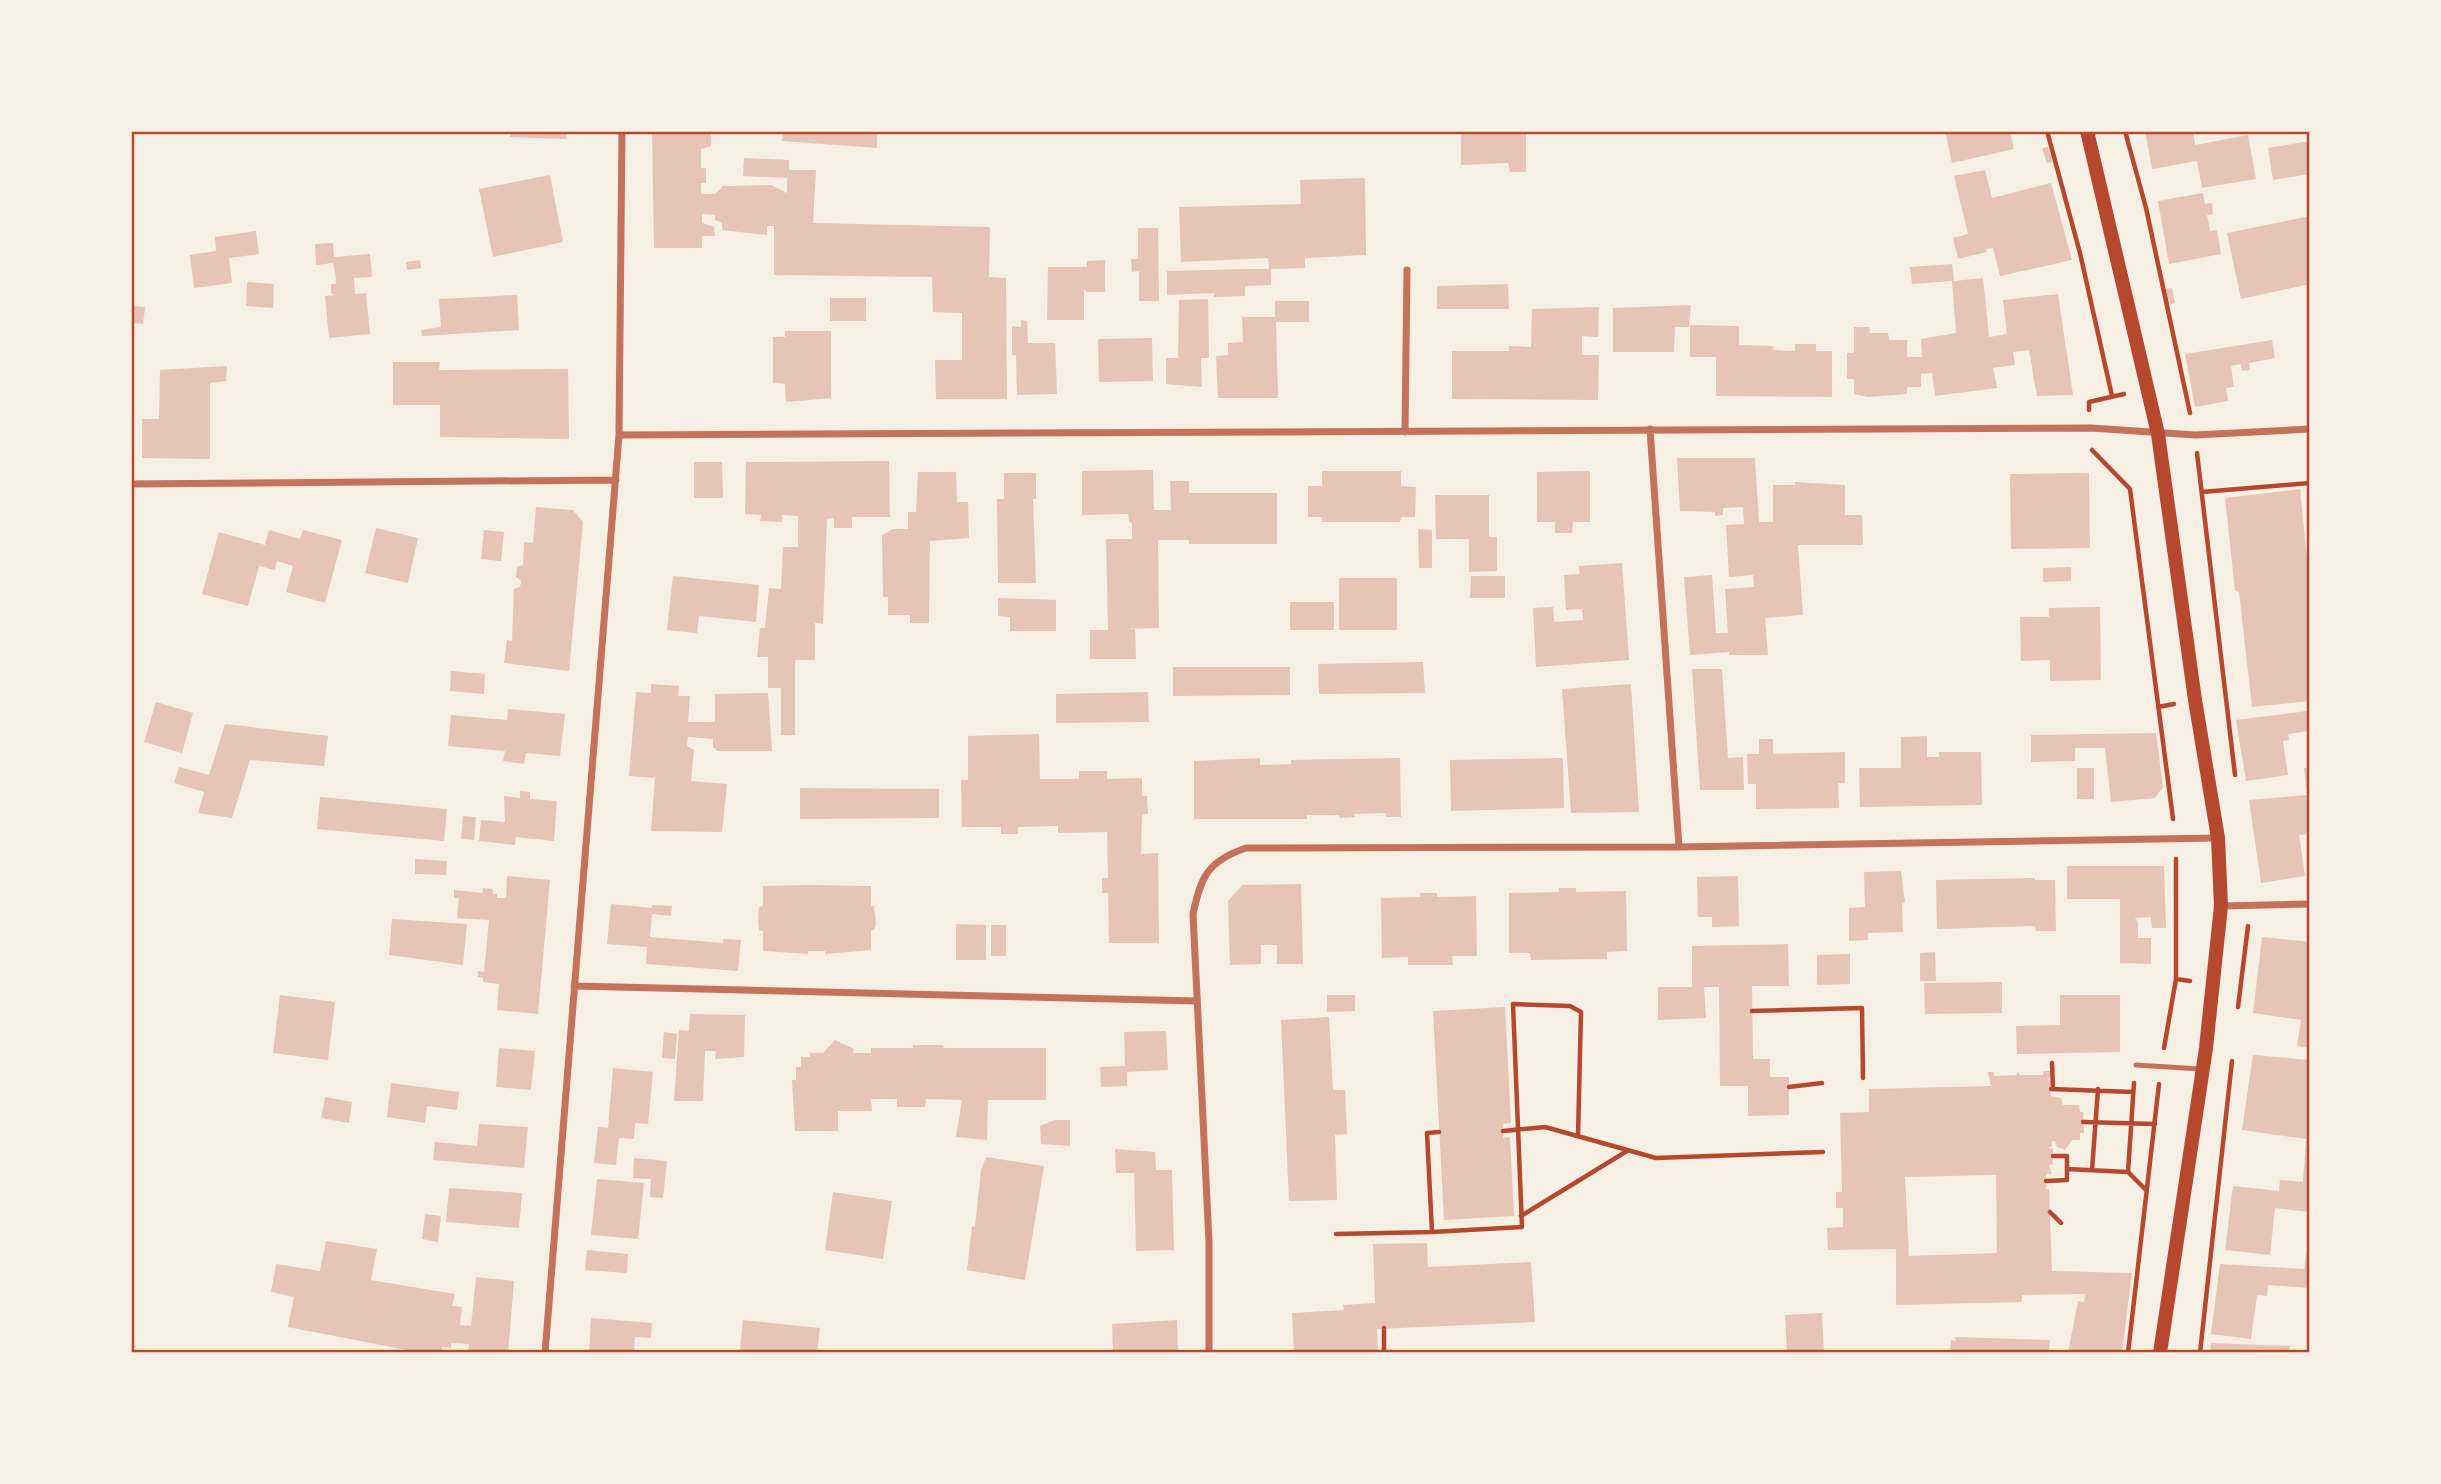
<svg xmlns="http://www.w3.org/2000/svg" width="2441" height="1484" font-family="Barlow,sans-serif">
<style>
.building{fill:#e6c5b7;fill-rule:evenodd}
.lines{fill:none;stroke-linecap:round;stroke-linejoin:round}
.path{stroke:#b5482f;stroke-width:4.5}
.service{stroke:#c5725c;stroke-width:5}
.minor{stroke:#c5725c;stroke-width:7}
.secondary{stroke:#b5482f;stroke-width:14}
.neatline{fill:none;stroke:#b5482f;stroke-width:2.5}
</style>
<rect width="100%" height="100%" fill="#f6efe4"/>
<path class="building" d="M510,131H566V139L510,137Z
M652,131H711V146L701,149V168H706V183H701V194H715L723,186L771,185L787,193V178L743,176L744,158L789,160V170H816L813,223L990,227L989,277L1006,278L1007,399H936L935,360H962V313L933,312L932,277L774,275V226H767V235L722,230V223L715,220V215L702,214V223L714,227L715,236H702V248H654Z
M768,131H877V148L782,141L783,134Z
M1461,131H1526V172H1510L1508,163L1461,165Z
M1945,131H2010L2014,149L1952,163Z
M2145,131H2193L2195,145L2248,135L2256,179L2202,188L2197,161L2152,169Z
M2310,141V174L2273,180L2268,148Z
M2048,147L2053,162L2047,163L2042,148Z
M1985,170L1992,198L2051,183L2072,260L2000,276L1993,248L1986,249L1987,252L1958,259L1953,238L1968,234L1954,176Z
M550,175L563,242L493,257L479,189Z
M1365,178L1366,255L1305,258V268L1269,269L1268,258L1181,262L1179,207L1301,204L1300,180Z
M2203,193L2205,204L2212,203L2213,214L2207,215L2210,231L2217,230L2221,254L2169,264L2158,201Z
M2310,216V284L2241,299L2227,233Z
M1138,228H1158L1159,301H1139V271L1132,272L1131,259H1138Z
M256,231L259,254L229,258L232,283L194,288L190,255L216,251L215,237Z
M333,243L334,257L370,254L372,277L354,278L355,294L366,293L370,334L329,338L325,296L336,295L331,294V284H336V280L333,263L316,265L315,244Z
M420,260L421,268L407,270L406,262Z
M1105,260V292H1087L1084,289V320H1047L1048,267H1087V261Z
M1952,264L1954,281L1983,278L1989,337L2007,334L2003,300L2058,294L2073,395L2037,396L2029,350L2013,352L2015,365L1993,368L1997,388L1935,396L1932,373L1921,374V387H1907V394L1868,397L1854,394V379H1847V353H1854V327H1869L1870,333H1888L1889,340H1907V357H1922L1921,339L1956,333L1952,281L1912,284L1910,267Z
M1245,269H1271V285L1245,286V296L1214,297V293L1167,295V271Z
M247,282L274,284L273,308L246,306Z
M1508,284L1509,309H1437V286Z
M2172,288L2175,303L2168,305L2165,289Z
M517,295L519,330L422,336L421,330L441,327L439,299Z
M830,298H866V321H830Z
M1208,299L1209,358H1201L1202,387L1166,384V358H1178L1179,300Z
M1275,301H1309V322H1276L1278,398H1218L1216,356L1228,355V343L1243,342L1242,317H1275Z
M1691,305L1689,327H1675L1674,352H1613V308Z
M131,306L145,307L143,324L131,323Z
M1599,307L1598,337L1582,336V355H1599L1598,400L1452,399V351H1509V346L1531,347L1532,309Z
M1021,320L1027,321L1028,343H1055L1057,394L1017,395L1016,355H1012V326L1021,327Z
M1690,325L1739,326V345L1773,346L1774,350L1795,351V344H1816V351H1832V397L1716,396V357H1690Z
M785,331H831V398L786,402L785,384L773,383V337H785Z
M1152,338L1153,381L1099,382L1098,339Z
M2272,340L2275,358L2249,363L2250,370L2242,371L2241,364L2231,366L2234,387L2226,388L2228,401L2195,407L2185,354Z
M393,362H440L439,370L568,369L569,439L440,437V405H393Z
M227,366L226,381L210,383V459L142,458V419H159L160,370Z
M1677,458H1755L1759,522H1773V485H1795V482L1845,485V515H1862L1863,545H1798L1803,615L1765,618L1768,655H1729V652L1690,655L1684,577L1712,575L1716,633H1728L1725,589L1754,587L1753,575L1729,577L1726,525L1744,524L1743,507L1723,508V515L1715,516V512L1680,511Z
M889,461L890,517H852V528H834V518L827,519L823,624L815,623V660H795V735H781V688H768V657H757L760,628H765L769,588L781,589L783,547H798V516L782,515V522L760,521L761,515L745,514L746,462Z
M694,462H722L723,498H694Z
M1153,470L1154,510H1171L1170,481H1189V493H1277V544H1189V540H1158L1159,628L1121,629H1135L1136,659H1090V630H1108L1106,539H1132V523L1129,522L1128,514L1082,515V471Z
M1322,471H1401V486L1416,487L1415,517H1401L1400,522H1322V517H1308V486H1322Z
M1590,471V522H1573L1572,533H1555V522H1537V472Z
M918,472H956L957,502H968L969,538L930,541L929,623H910V615H888V597H883L882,535L893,529H908V512H916Z
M1004,473H1036V499H1033L1036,583H998L997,499H1004Z
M2089,473L2090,548L2011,549L2010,474Z
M2300,489L2307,558H2310V701L2252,707L2239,592L2235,591L2225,498Z
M1435,495H1489V537H1497V571L1469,572V539H1436Z
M536,507L573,510L583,522L569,671L504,663L507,640L512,641L514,589L520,587L521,581L516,577L517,567L523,565L524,542L533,543Z
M376,528L418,538L408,583L365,573Z
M1418,529L1432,530V568H1419Z
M269,530L300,539L303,530L342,540L325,603L286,592L293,566L277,561L275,570L259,566L248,606L202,594L219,532L265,545Z
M484,530L504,532L501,561L481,559Z
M1622,563L1629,660L1536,667L1533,608L1553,607L1554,622L1583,620L1582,609L1566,610L1564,575L1580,574L1579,566Z
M2071,567V581L2043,582V568Z
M673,576L759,585L756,622L699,616L697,633L667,630Z
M1471,576H1505V598H1470Z
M1339,578H1397V630H1339Z
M998,598L1056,600V631H1010V617L998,616Z
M1290,602H1334V630H1290Z
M2100,607L2101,680L2050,681V660L2021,661L2020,617H2049V608Z
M1423,662L1425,693L1319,694L1318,664Z
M1173,667H1290V695L1173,696Z
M1692,669H1722L1728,758L1743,757L1744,790H1700Z
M451,671L485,674L484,694L450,691Z
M651,684L679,686L678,696H690L688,722H715V694L768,693L772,751H717L713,747V739L688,737L687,746L694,750L691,781L727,784L722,832L651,831L655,778L629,776L636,692L651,693Z
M1631,684L1639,812L1571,813L1562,689Z
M1148,692L1149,722L1056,723V694Z
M156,702L193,713L182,753L144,742Z
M508,709L565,714L560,756L526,753L524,764L503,761L505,751L448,746L451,715L507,720Z
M2307,711L2309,731L2288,734L2289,740L2283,741L2288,775L2246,781L2236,720Z
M225,724L328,736L324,766L250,760L232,818L198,813L204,792L174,783L179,767L209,775Z
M2156,733L2163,787L2155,798L2111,802L2105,748H2075V761L2031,762V735Z
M1039,734L1040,779H1079V771H1107V779L1142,778V796H1147L1148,814H1142L1141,854L1158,853L1159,943H1109L1108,893H1102V878H1108L1107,832L1058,833V826L1018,827V834H1001V827H962L961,780H968V736Z
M1927,736V757H1939V752H1981L1982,805L1860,807L1859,768H1901V737Z
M1759,739H1773V754L1845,752V783H1838L1839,808L1756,809V784H1748L1747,754H1759Z
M1260,758V765L1291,764V760L1400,758L1401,817H1386V813L1354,814L1355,817L1340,818L1339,815H1307V819H1194V761Z
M1563,758L1564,808L1451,811L1450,760Z
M2077,768H2094V799H2077Z
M2304,768H2310V834L2299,835L2305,876L2261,883L2249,800L2307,795Z
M800,788L939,789V818L800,819Z
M520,791L530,792V799L557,801L554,841L516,837L515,845L479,841L481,820L505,822L504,796L520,798Z
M320,797L447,809L444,841L317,829Z
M463,816L476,817L474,840L461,839Z
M415,859L447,861L446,875L415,874Z
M2067,866H2164L2166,928H2152L2151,917L2135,918L2138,922V938H2151V964L2120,963V899H2067Z
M1901,871L1905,902L1902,904L1903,932L1868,933V940L1849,941V908L1865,907L1864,872Z
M507,876L550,880L538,1014L497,1010L499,984L483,982V978L478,977V971L484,972L489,920L457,918L459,898H454V890L482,893L483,888L493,889V894H497V898H506Z
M1738,876L1739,926L1712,927V917H1698L1697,877Z
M2035,878V880H2055L2056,931H2036L2035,926L1937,929L1936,880Z
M1301,884L1303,964H1277V945H1261V964L1230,965L1228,901L1242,885Z
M807,885L871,886V906H874L876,924L874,930H871V950L825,954V951H808V954L763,951V931L759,930L758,915L759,907L763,906V886Z
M1559,888H1576V892L1626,891L1627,951L1607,952V959L1531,960L1530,953H1509V893L1559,892Z
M1420,893H1437V897L1476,896L1477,956H1452L1453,965H1408V957L1382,958L1381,898L1420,897Z
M611,904L652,908V905L672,906L671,916L652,914L650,937L723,943V939L741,940L738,971L646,964L647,947L607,944Z
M392,919L467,924L463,965L389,955Z
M956,924L986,925V960H956Z
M991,925H1006V956H991Z
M2262,937L2310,942V1048L2297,1046L2301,1020L2253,1013Z
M1788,944L1789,986H1752L1753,1059H1770V1077H1789V1115L1748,1116V1086H1720L1719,987H1704L1706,1018L1658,1020V987H1692V946Z
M1935,952L1936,981H1920V953Z
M1850,954V984L1817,985V955Z
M2002,982V1013L1925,1014L1924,983Z
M280,995L335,1002L328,1060L273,1053Z
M1327,995H1355V1011L1327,1012Z
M2060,995H2120V1052L2017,1054L2016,1026L2060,1025Z
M1505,1007L1511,1123L1503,1124V1138L1510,1137L1514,1216L1444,1220L1433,1011Z
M690,1014L745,1015L744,1057L715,1059L716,1051H705L703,1101H674L679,1030L689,1031Z
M1329,1017L1333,1090H1345L1347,1134L1335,1135L1337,1200L1289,1201L1281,1020Z
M1166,1031L1168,1070L1127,1072V1086L1101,1087L1100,1067L1125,1066L1124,1032Z
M664,1032L677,1034L675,1059L662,1058Z
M835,1040L854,1049L853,1053H871V1048H913V1045H943L944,1048H1046V1100H988L987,1140L956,1137L962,1100L926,1099L925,1107H897V1099H871L872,1111H838V1131H795L792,1080H796V1067H801V1057H810V1053H823Z
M499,1048L535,1051L531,1090L496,1087Z
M2253,1055L2310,1060V1212L2275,1208L2270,1255L2225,1250L2233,1186L2279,1191L2280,1180L2303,1182L2306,1139L2242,1130Z
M613,1068L653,1072L648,1124L635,1123L634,1139L619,1138L616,1165L594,1163L598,1127L608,1128Z
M2044,1071H2051L2050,1078H2047L2051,1081V1096L2061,1098L2063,1105H2079L2080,1112H2083L2084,1133H2080V1140H2072L2065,1150L2057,1147L2055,1141H2052V1147H2048L2053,1149V1164L2049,1165L2052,1174H2046V1189H2049L2052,1271L2132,1273L2122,1353H2068L2078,1301L2084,1302L2085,1294L2022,1295V1302L1896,1305V1249L1828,1250L1827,1228L1843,1227V1208H1836V1192H1842L1840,1113L1869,1112V1089L1991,1086L1988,1072H1994V1076L2017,1075V1072L2020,1075H2043ZM1996,1175L1997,1253L1909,1256L1905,1177Z
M391,1083L459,1092L457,1110L427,1106L425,1123L387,1117Z
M325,1097L352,1102L349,1123L321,1118Z
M1055,1120H1070V1146L1041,1144L1040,1126Z
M479,1124L528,1127L524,1168L433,1160L435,1142L477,1146Z
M1115,1149L1155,1152L1156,1170H1172L1174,1250L1136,1251L1134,1173H1116Z
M986,1157L1044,1166L1025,1280L967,1270L972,1226L975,1227L981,1170Z
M634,1158L667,1161L663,1198L650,1197L651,1179L633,1178Z
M597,1179L644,1183L638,1239L591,1235Z
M449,1188L522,1193L519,1228L446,1222Z
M833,1192L892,1201L883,1259L825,1250Z
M425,1214L441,1216L438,1242L422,1239Z
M326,1241L377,1249L371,1280L455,1294L452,1306L462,1307L460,1325L471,1326L476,1277L514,1281L508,1353H468L469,1344L451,1343V1348L442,1347L441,1353L417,1352L288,1327L294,1297L271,1292L276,1264L320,1271Z
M1427,1243L1428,1267L1531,1262L1535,1322L1377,1329L1378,1350L1369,1353H1294L1292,1313L1344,1310L1343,1305L1375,1303L1373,1244Z
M2307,1248H2310V1288L2268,1285L2267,1296L2257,1295L2251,1339L2211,1334L2220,1264L2304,1269Z
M587,1250L628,1254L627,1273L585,1270Z
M1822,1313L1824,1353H1787L1785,1315Z
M591,1318L652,1323L651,1338L635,1337L634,1353H589Z
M743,1320L820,1328L817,1353L740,1350Z
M1177,1320L1178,1353L1113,1352L1112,1324Z
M1955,1337L2050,1340L2049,1353H1950L1951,1340L1956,1341Z
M2211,1343L2290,1346L2289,1353H2210Z"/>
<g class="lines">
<path class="path" d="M2047,131L2080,253L2112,396
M2125,131L2146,208L2190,413
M2089,410V402L2124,394
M2092,450L2130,489L2173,819
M2197,453L2235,775
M2202,492L2310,483
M2158,707L2174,704
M2176,859V979L2190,981
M2238,1007L2248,926
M1752,1011L1862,1008L1863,1078
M2164,1048L2176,979
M2052,1063L2053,1089
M1789,1087L1822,1083
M2051,1089L2133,1092
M2083,1122L2155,1124
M1503,1131L1545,1127L1656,1158L1823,1152
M2067,1169L2128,1172L2146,1190
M2092,1170L2098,1089
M2128,1172L2134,1083
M2046,1181L2067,1180V1156H2053
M2050,1212L2061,1223
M1521,1216L1627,1151
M1432,1232L1522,1227L1513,1004L1570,1006L1581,1012L1578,1136
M1336,1234L1432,1232L1427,1133L1439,1132
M1384,1328V1353
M2128,1353L2159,1084
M2200,1353L2232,1061"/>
<path class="service" d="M2136,1065L2200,1069"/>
<path class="minor" d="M1650,429L1679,847
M1405,432L1407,270
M619,435L2091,428L2195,435L2310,429
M131,484L616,480
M2221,906L2310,904
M574,986L1197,1001
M545,1353L619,435L622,131
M1209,1353V1242L1193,914C1201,876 1208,861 1246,848L1679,847L2218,838"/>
<path class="secondary" d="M2087,131L2158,434L2195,700L2218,838L2221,906L2206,1048L2160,1353"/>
</g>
<rect width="2441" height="1484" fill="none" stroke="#f6efe4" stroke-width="266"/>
<rect x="133" y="133" width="2175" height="1218" class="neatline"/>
</svg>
